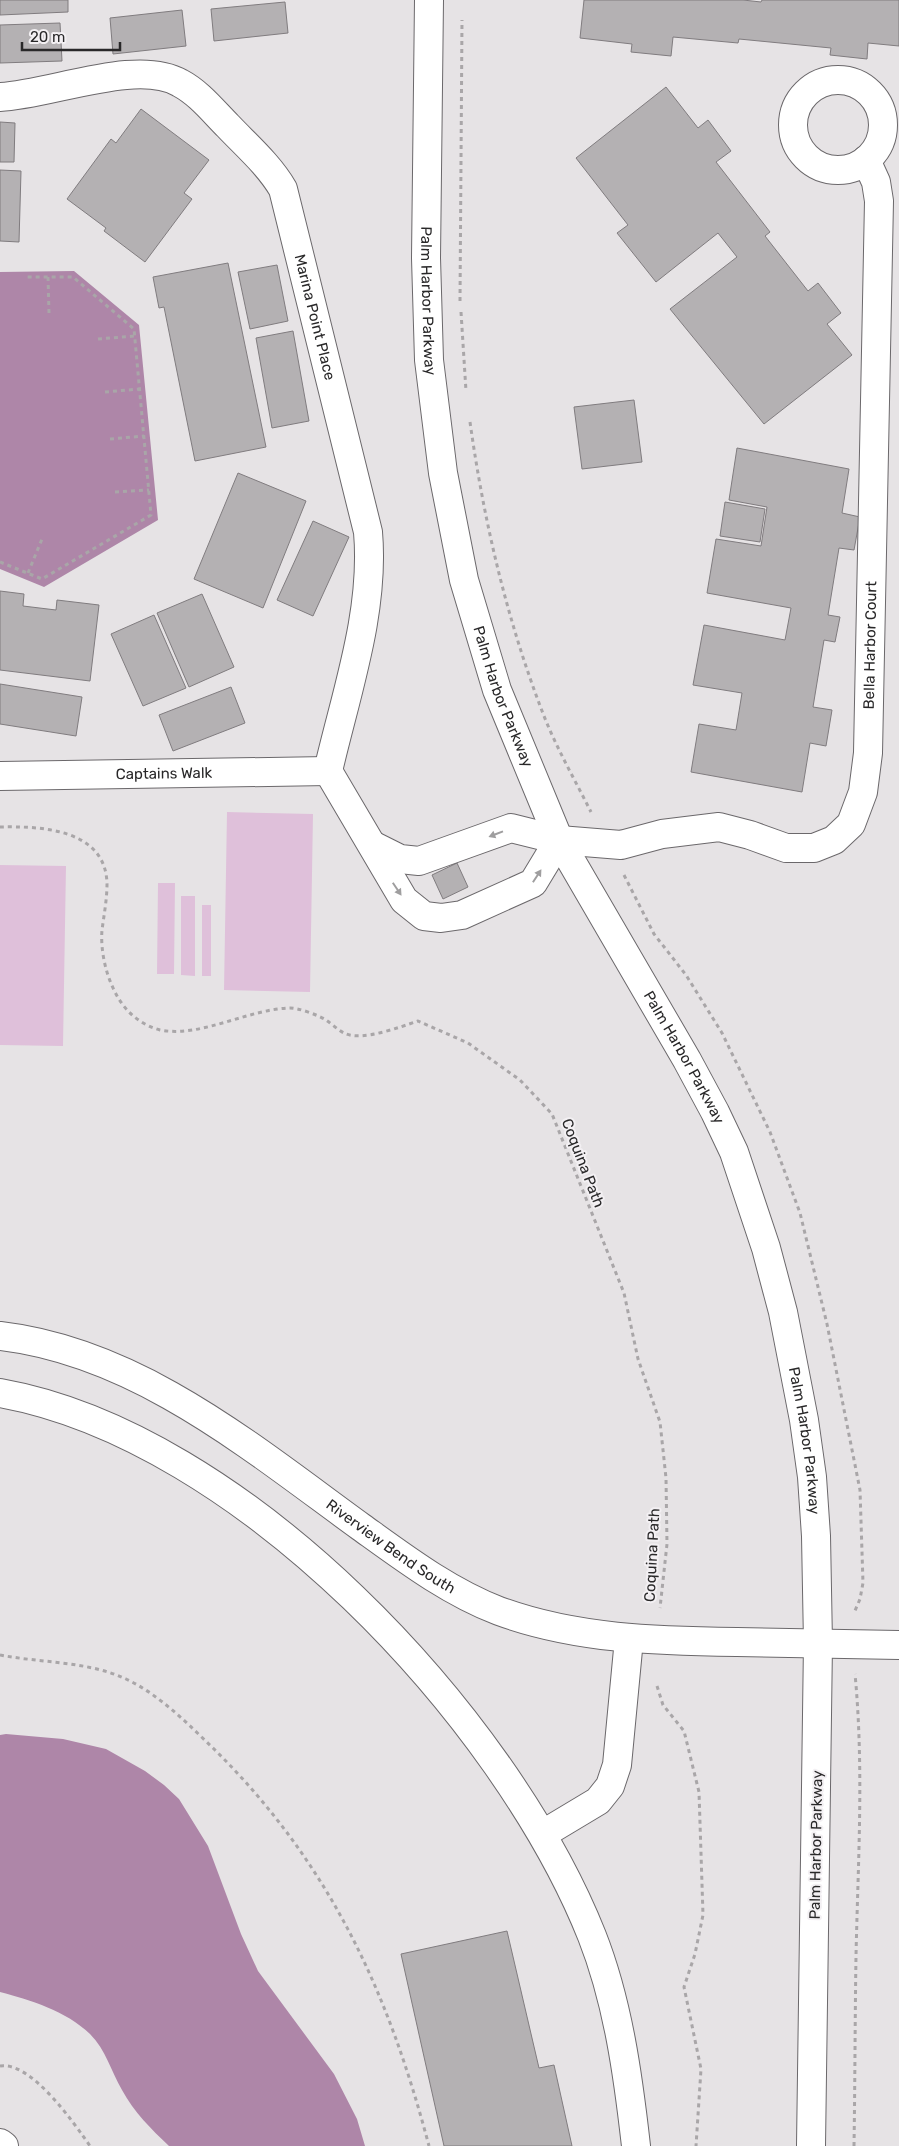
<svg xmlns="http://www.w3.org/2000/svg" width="899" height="2146" font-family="Rubik,sans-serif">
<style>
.green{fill:#dfc0da}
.water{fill:#ae86a8}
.building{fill:#b4b1b3;stroke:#807c7f}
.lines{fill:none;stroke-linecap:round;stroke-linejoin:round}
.minor-casing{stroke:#6b686b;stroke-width:30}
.path{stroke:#a9a6a8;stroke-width:3;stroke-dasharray:4 4;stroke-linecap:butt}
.minor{stroke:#fff;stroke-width:28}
.oneway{fill:#9f9e9f}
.labels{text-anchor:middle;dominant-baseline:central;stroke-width:4;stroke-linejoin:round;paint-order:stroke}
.street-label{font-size:15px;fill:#292829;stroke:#f3f0f3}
</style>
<rect width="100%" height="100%" fill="#e6e3e5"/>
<path class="green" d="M227,812L313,814L310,992L224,990Z
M0,865L66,866L63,1046L0,1045Z
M158,883H175L174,974H157Z
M181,896H195V976L181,975Z
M202,905H211V976H202Z"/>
<path class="water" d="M74,271L139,325L158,520L44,587L0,569V272Z
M6,1734L63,1739L106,1749L145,1771L164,1785L179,1799L208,1846L241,1934L258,1971L334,2074L357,2119L365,2146H169C151,2129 134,2112 122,2090C111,2071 106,2050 90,2034C66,2011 31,2000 0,1992V1735Z"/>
<path class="building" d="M0,0H68V12L0,15Z
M584,0H743L761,2L762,0H899V46L868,43L867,59L830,55L831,48L739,39L738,43L673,37L671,56L631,52L632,44L580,38Z
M285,2L288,33L214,41L211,9Z
M182,10L186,46L113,54L110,18Z
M60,23L62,61L0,63V25Z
M666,87L698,128L708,120L731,151L716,162L770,232L765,236L808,291L818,283L841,313L827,324L852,355L764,424L670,309L737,257L718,233L656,282L617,233L628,225L576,158Z
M141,109L209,160L184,193L192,199L145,262L104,231L106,228L67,199L111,139L116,143Z
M0,122L15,123L14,162H0Z
M0,170L21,171L19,242L0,241Z
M228,263L266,447L195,461L164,307L159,308L153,277Z
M277,265L288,321L250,329L238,272Z
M293,331L309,421L272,428L256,338Z
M634,400L642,462L582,469L574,407Z
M737,448L849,469L842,513L860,517L854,550L839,548L828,615L840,617L835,642L824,640L813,707L832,710L826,746L810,743L802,792L691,772L699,724L736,730L742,693L693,685L704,625L785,640L791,608L707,593L716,539L761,546L767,507L729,500Z
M238,473L306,501L263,608L194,579Z
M725,502L765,509L760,542L720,536Z
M313,521L349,537L313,616L277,600Z
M0,591L24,594L23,606L56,610L57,600L99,605L90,681L0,670Z
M202,594L234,667L189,687L157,613Z
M154,615L186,688L143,706L111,634Z
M0,684L82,697L76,736L0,724Z
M231,687L245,723L173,751L159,715Z
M457,863L468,887L443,899L432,875Z
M507,1931L539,2068L554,2065L572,2146H444L401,1954Z"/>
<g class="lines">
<defs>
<g id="minor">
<path id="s1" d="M429,0L426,258L429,360L443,473L464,580L497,690L559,840L687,1060L715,1112L734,1152L766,1248L783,1312L804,1420L812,1477L816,1536L818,1643L811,2146"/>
<circle cx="838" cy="125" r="45"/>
<path id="s2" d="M0,97C50,95 137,58 180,83C199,93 213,111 228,126C247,146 269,165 283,189L368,532C375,612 346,693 328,771"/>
<path d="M328,771L404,900L424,916L441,918L462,915L533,883L559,840"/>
<path id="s3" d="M0,776L328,771"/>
<path id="s4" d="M374,846L400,859L419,861L511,828L559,840L621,845L662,834L719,827L750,835L786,848H814L834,840L851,824L863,792L868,753L879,201L876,182L866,160"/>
<path id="s5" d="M0,1336C138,1352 252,1448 361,1527C404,1558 449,1592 499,1611C575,1639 657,1641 737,1642C791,1643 845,1644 899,1645"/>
<path d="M0,1393C241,1436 504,1715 592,1936C618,2002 628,2075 636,2146"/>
<path d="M543,1834L598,1801L610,1786L617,1765L629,1639"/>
<path d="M0,2143L4,2146"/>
</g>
</defs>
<use href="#minor" class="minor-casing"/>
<path class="path" d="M48,277L49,313
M460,301L462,20
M461,312L466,391
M98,339L135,336
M105,392L139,389
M470,422C484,522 507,621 544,716C557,749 575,780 591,812
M110,439L144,436
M115,492L149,490
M0,562L42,579L151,515L134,329L73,277H25
M28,573L42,539
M0,827C41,826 106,829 107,884C107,899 104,915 102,930C100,954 108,985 123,1005C132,1017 145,1026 160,1030C201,1038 248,1009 290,1008C299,1008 318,1015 326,1020C332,1024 338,1030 344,1033C361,1042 400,1027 418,1021L468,1043L520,1080L552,1114L624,1293L638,1359L660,1422L666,1478L667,1544L660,1608
M624,875L654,934L686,975L722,1033L770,1132L800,1213L827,1324L860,1490L863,1583L860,1599L854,1613
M0,1655C41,1663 88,1661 126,1679C160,1695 188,1724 214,1749C330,1864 388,1991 429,2146
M657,1686L663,1705L684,1731L699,1792L703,1915L695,1954L684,1987L701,2069L696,2146
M0,2066C31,2061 74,2123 90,2146
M854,2146C855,2083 855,2019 856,1956C858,1861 864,1769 855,1674"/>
<use href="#minor" class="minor"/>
</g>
<defs><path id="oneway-solid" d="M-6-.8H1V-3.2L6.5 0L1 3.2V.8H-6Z" transform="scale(1.25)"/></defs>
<g class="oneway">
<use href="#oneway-solid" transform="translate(496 834) rotate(159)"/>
<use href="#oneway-solid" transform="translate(537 876) rotate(-57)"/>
<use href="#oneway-solid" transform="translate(397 889) rotate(56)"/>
</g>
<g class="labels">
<g class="street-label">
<text stroke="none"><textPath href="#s1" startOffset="301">Palm Harbor Parkway</textPath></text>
<text stroke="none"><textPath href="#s2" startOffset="464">Marina Point Place</textPath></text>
<text stroke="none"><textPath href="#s4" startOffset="682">Bella Harbor Court</textPath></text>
<text stroke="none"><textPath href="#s1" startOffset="706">Palm Harbor Parkway</textPath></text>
<text stroke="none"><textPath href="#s3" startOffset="164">Captains Walk</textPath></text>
<text stroke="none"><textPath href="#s1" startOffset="1111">Palm Harbor Parkway</textPath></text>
<text transform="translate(583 1163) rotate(69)">Coquina Path</text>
<text stroke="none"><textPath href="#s1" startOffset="1516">Palm Harbor Parkway</textPath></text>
<text stroke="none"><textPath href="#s5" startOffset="449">Riverview Bend South</textPath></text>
<text transform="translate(652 1555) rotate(-87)">Coquina Path</text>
<text transform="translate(816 1845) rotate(-89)">Palm Harbor Parkway</text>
</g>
</g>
<path d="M22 42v8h98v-8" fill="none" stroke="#292829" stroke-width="2.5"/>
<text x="30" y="42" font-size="15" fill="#292829" stroke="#f3f0f3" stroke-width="4" paint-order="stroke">20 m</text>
</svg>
